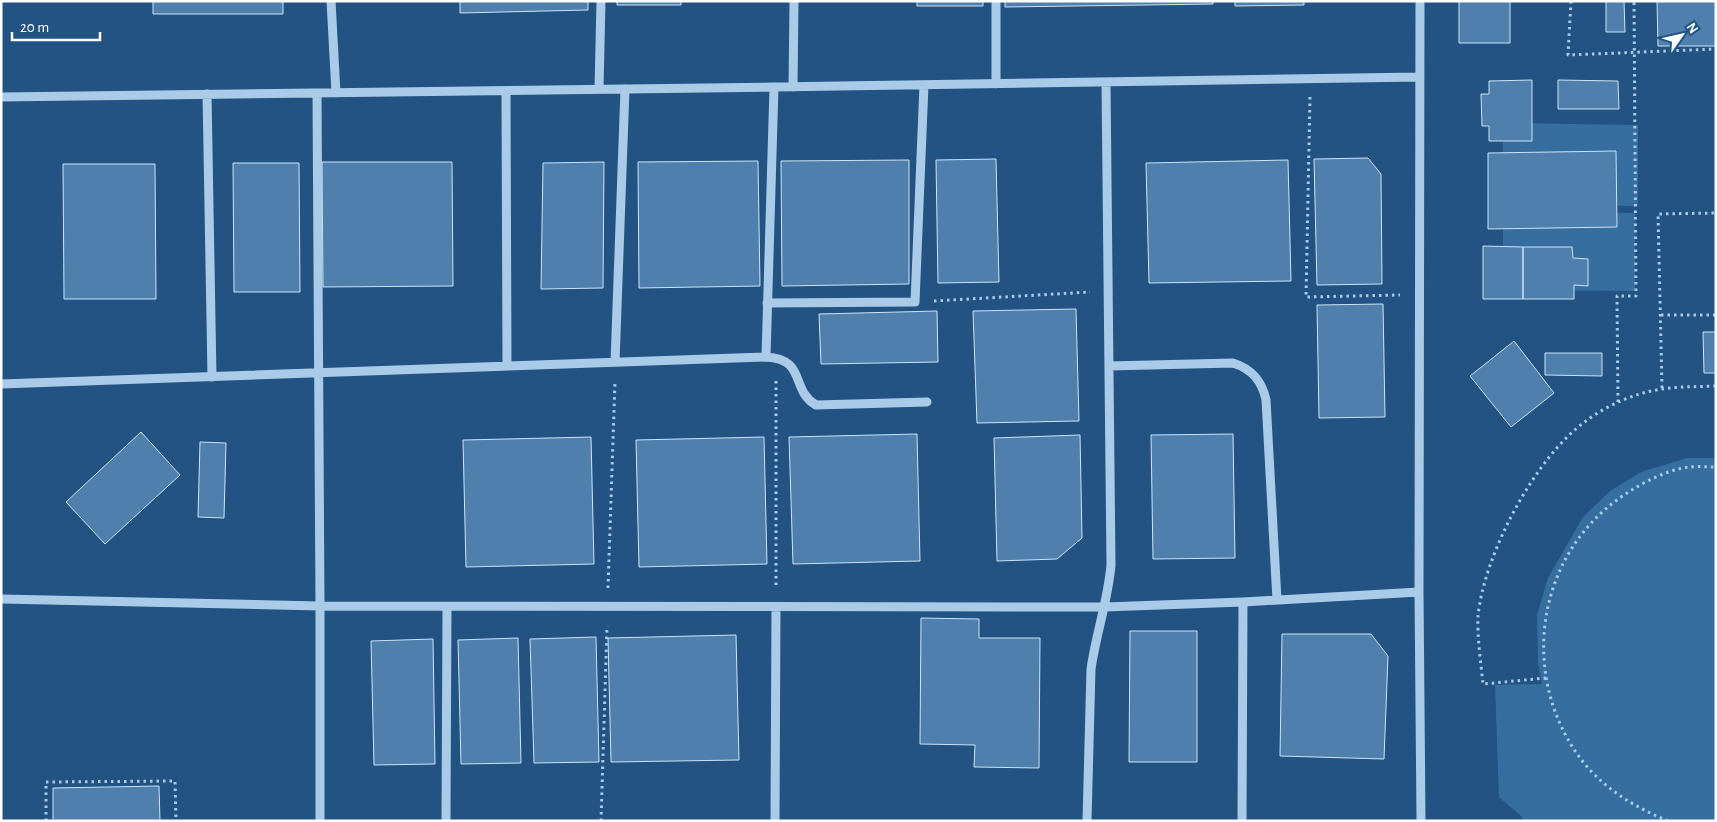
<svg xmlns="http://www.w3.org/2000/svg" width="1717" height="822" font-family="'Alegreya Sans',sans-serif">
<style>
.green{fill:#366ea0}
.building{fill:#4f80ad;stroke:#cde3f6}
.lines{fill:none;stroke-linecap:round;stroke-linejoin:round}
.path{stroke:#a9cbe8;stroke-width:3;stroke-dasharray:2.5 4;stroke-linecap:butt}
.minor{stroke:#a9cbe8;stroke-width:9}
</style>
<rect width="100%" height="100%" fill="#225383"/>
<path class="green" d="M1503,123L1638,125V206L1502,204Z
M1503,212L1635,213V291L1503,290Z
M1687,458H1716V821H1523L1521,816L1499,797L1495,685L1542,684L1538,663L1537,615L1548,578L1583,517L1610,491L1641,472Z"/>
<path class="building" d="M153,1H283V14H153Z
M460,1H588V10L460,13Z
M617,1H681V5H617Z
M917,1H983V6H917Z
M1005,1H1213V4L1005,7Z
M1235,1H1304V5L1235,6Z
M1459,1H1510V43H1459Z
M1606,1H1624L1625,32H1606Z
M1657,1H1716V46H1658Z
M1532,80V141H1489V126H1482L1481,94H1489V81Z
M1558,80L1618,81L1619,109H1558Z
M1616,151L1617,227L1488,229V153Z
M1368,158L1381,174L1382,284L1317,285L1314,159Z
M996,159L999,282L938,283L936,160Z
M909,160V284L782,286L781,161Z
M1288,160L1291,281L1149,283L1146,163Z
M758,161L760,286L639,288L638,162Z
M322,162H452L453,286L323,287Z
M604,162L603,288L541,289L543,163Z
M233,163H299L300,292H234Z
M63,164H155L156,299H64Z
M1483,246L1523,247V299H1483Z
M1523,247H1572L1573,258L1588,259V286L1574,285V299H1523Z
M1383,304L1385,417L1319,418L1317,305Z
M1076,309L1079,421L977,423L973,311Z
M937,311L938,362L821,364L819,314Z
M1703,332H1716V373H1704Z
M1514,341L1554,393L1511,427L1470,376Z
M1545,353H1602V376L1545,375Z
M141,432L180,475L105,544L66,502Z
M917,434L920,561L793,564L789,437Z
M1233,434L1235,558L1153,559L1151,435Z
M1080,435L1082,538L1057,559L997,561L994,438Z
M591,437L594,564L466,567L463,440Z
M764,437L767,564L639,567L636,440Z
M200,442L226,443L224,518L198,517Z
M921,618L979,619V638H1040L1039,768L974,767L975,745L920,744Z
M1130,631H1197V762H1129Z
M1282,634H1371L1388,656L1384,759L1280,756Z
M736,635L739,760L611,762L608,638Z
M596,637L599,762L534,763L530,639Z
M518,638L521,763L461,764L458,640Z
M433,639L435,764L374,765L371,641Z
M159,786L160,821H53V788Z"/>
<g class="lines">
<path class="path" d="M1571,1L1568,55L1716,49
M1310,97L1306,297L1400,295
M934,301L1090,292
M1661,315H1716
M776,381V587
M1662,388L1658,214L1716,213
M1618,402L1617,296H1636L1634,1
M608,588L615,382
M1546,678L1483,684C1481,664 1477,636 1478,616C1484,555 1535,457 1586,421C1602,409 1622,399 1640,394C1665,386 1690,387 1716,386
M46,821V782L175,781L176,821
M601,821L607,626
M1668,821C1639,809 1611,793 1589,769C1522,692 1530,572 1608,507C1628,490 1663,470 1689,467C1698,466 1707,467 1716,467"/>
<path class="minor" d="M331,1L336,93
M996,1V84
M1420,1L1419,592L1421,821
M793,87L794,1
M599,89L601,1
M506,91L507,365
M317,93L320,606V821
M207,94L212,377
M1,97L774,87L1420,77
M767,303L915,302L924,85
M766,357L774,87
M615,362L625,89
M1109,366L1233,363C1252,369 1262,381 1266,400L1277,600
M1,384L766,357C807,359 790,390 816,405L927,402
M1,599L320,606L1105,607L1243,602L1419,592
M446,821L447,607
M775,821L776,607
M1087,821L1091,669C1096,634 1108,600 1111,565L1106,82
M1242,821L1243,602"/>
</g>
<rect width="1717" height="822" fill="none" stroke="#ffffff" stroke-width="5"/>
<g transform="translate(1682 35) rotate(56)" stroke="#225383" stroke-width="4" paint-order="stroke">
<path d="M0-4L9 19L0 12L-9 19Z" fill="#ffffff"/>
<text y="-8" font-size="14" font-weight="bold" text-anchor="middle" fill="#ffffff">N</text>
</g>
<path d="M12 32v8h88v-8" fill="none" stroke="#ffffff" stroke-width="2.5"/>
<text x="20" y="32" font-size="15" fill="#ffffff" stroke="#225383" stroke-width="4" paint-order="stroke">20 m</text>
</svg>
